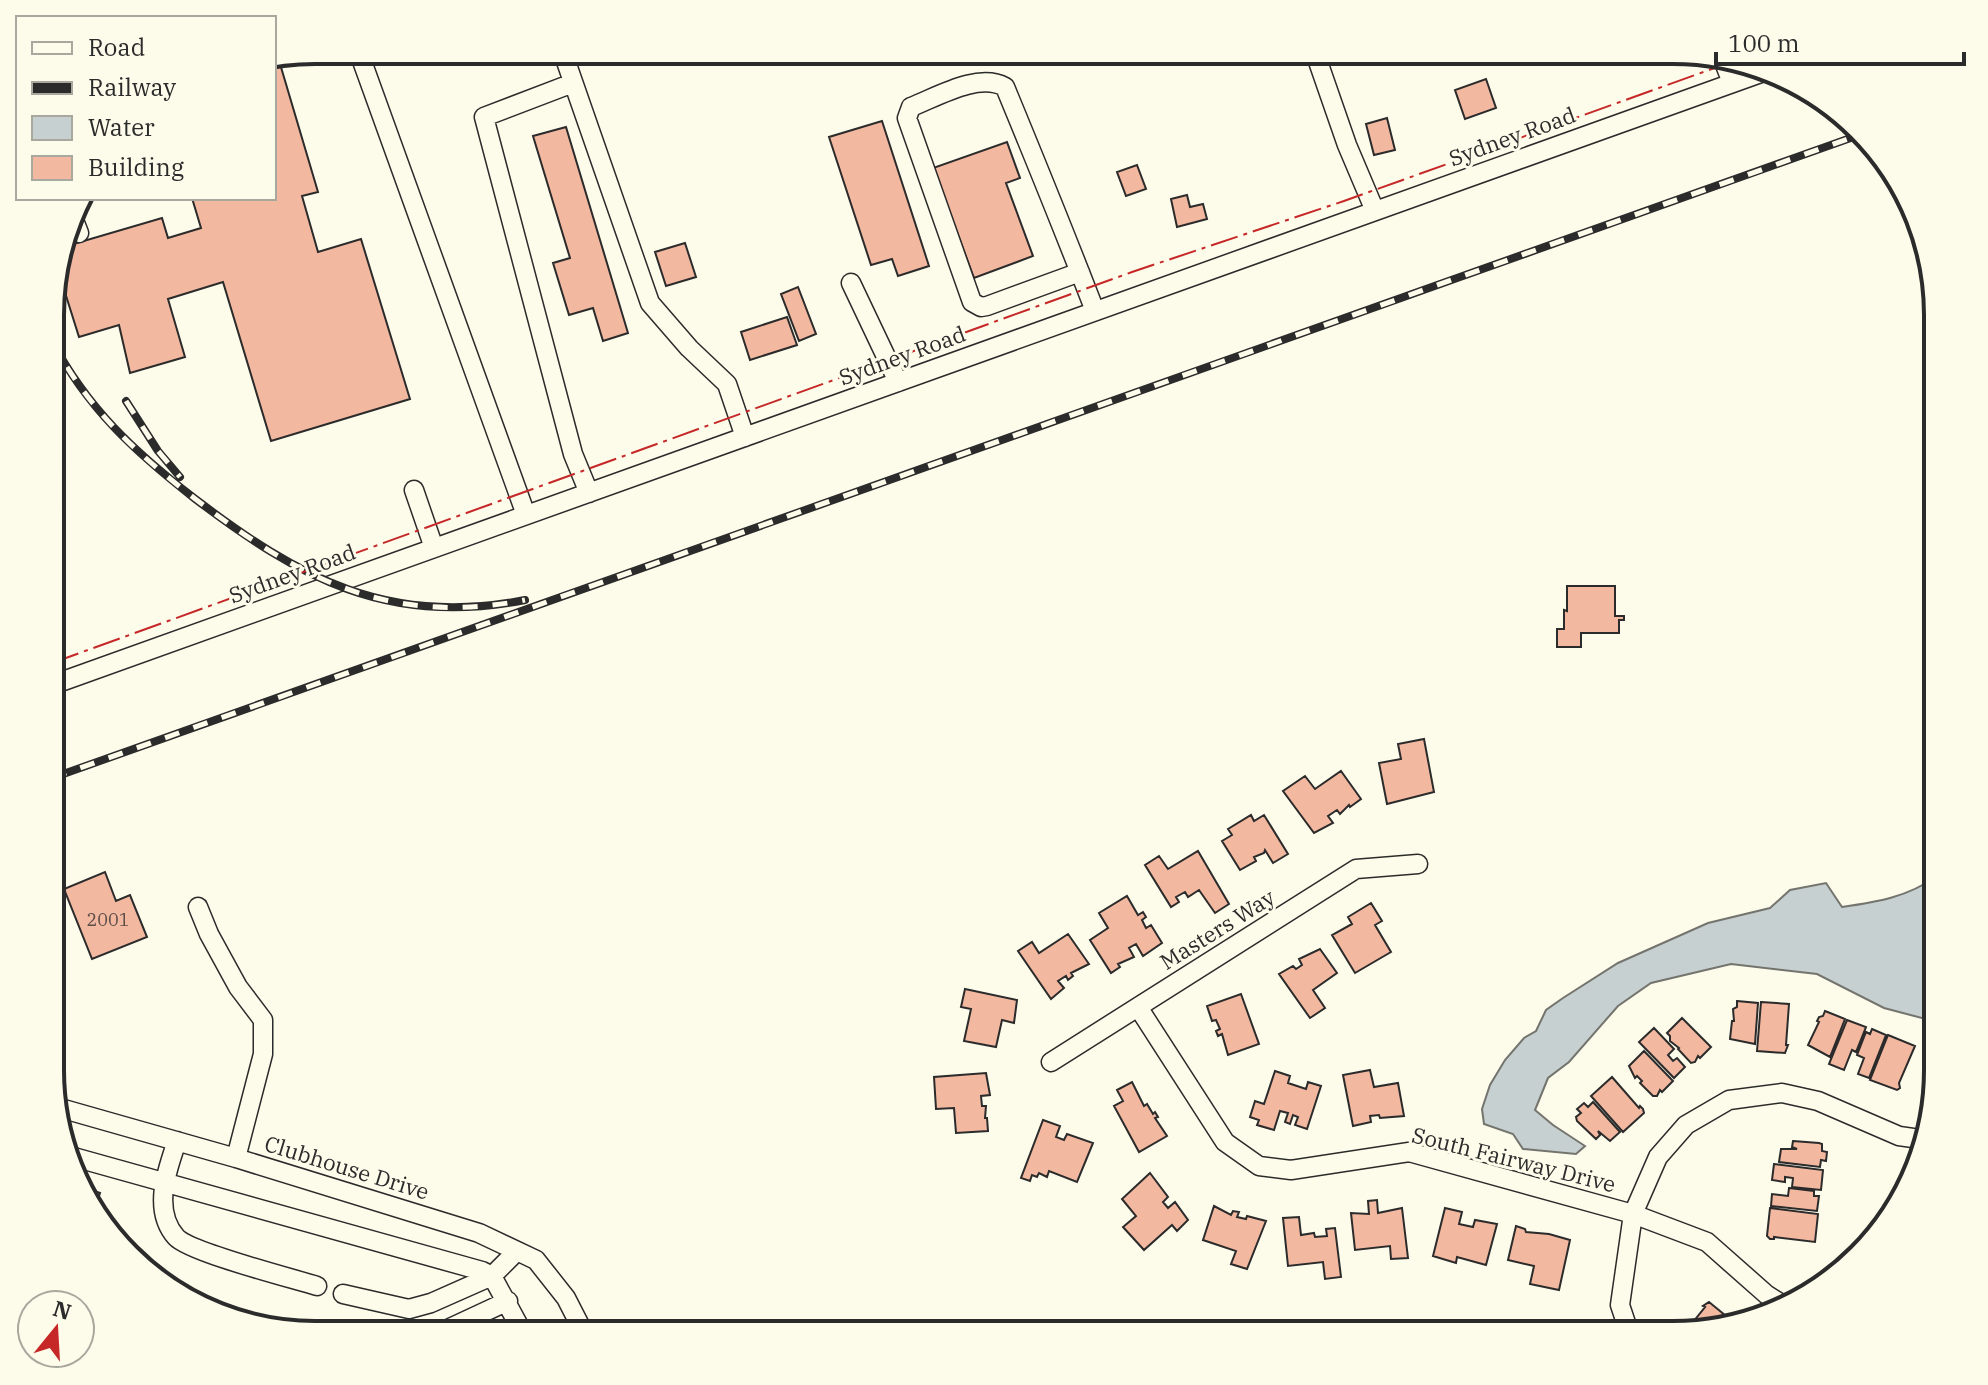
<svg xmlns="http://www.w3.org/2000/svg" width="1988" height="1385" font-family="'IBM Plex Serif',serif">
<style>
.water{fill:#c7d0d0;stroke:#74746e;stroke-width:2}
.building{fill:#f2b8a0;stroke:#2b2b2b;stroke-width:2}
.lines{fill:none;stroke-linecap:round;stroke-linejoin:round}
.minor-casing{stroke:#2b2b2b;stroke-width:21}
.minor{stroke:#fdfbea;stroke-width:18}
.rail-casing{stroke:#2b2b2b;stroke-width:8}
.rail{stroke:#fdfbea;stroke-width:5;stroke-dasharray:15;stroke-linecap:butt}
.power{stroke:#c62828;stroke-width:2;stroke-dasharray:28 6 4 6;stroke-linecap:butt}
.labels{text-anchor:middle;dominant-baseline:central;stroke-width:6;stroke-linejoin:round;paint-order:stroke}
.number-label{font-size:18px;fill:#5d4e48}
.street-label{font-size:22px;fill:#2b2b2b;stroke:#fdfbea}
.rim{fill:none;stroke:#2b2b2b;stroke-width:4}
</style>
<rect width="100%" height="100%" fill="#fdfbea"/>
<path class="water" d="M1937,876V1022L1884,1008L1817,974L1731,964L1651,983L1618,1006L1569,1062L1548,1078L1535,1110L1553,1125L1585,1146L1576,1154L1523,1149L1513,1134L1484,1124L1482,1109L1490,1085L1505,1060L1524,1038L1536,1031L1546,1010L1563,998L1618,963L1708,923L1770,908L1790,890L1826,883L1842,907C1877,902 1908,897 1937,876Z"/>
<path class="building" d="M278,57L318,192L302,196L318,252L361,239L410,399L271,441L223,282L168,299L185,357L130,373L119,325L79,337L57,267L63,247L162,218L168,238L201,228L192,198H274V58Z
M1486,79L1496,108L1465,119L1455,90Z
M1387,118L1395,150L1374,155L1366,124Z
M882,121L929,266L898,276L892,259L871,265L829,137Z
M566,127L628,333L603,341L593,308L569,315L553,263L570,258L533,136Z
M1007,142L1020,178L1006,183L1033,256L974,278L933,168Z
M1137,165L1146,189L1126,196L1117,172Z
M1187,195L1190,207L1203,204L1207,219L1177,227L1171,199Z
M685,243L696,277L666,286L655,252Z
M798,287L816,334L799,341L781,294Z
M787,317L797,345L750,360L741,332Z
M1567,586H1615V616H1624V620H1619V633H1581V647H1557V629H1564V610L1567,611Z
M1424,739L1434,792L1387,804L1379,763L1401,759L1398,744Z
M1341,771L1361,799L1350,807L1349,805L1340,814L1337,810L1328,816L1333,823L1314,833L1283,791L1305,776L1315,789Z
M1251,815L1254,821L1264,815L1288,854L1273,863L1265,850L1264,853L1254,857L1256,861L1240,870L1222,841L1232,835L1228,829Z
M1198,851L1229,904L1215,913L1199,890L1188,897L1185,892L1176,897L1179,902L1171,907L1145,865L1159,856L1168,869Z
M105,872L116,901L130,895L147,937L92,959L64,889Z
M1127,896L1138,915L1143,912L1146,917L1142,920L1146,928L1151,925L1162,943L1143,956L1136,944L1129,948L1134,957L1118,964L1120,967L1111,973L1090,940L1108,928L1099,913Z
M1371,903L1382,921L1375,925L1391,952L1355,973L1332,935L1352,924L1348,917Z
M1068,934L1089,964L1071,973L1073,976L1068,980L1066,976L1058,981L1064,988L1051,999L1018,951L1032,942L1039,953Z
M1320,949L1337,973L1313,990L1325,1008L1310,1018L1279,974L1293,966L1296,969L1302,965L1299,959Z
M965,989L1017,1000L1014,1023L1002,1020L996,1047L964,1041L971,1009L961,1007Z
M1241,994L1259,1044L1228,1055L1222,1034L1218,1036L1216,1031L1220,1029L1216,1020L1212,1021L1207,1006Z
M1737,1001L1758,1003L1755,1044L1730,1039L1732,1021H1734L1733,1009L1737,1007Z
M1761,1002L1789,1004L1786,1045H1788L1785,1053L1757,1051Z
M1825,1011L1845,1019L1830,1057L1808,1045L1819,1022L1817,1021L1819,1017L1823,1016Z
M1682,1018L1711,1047L1700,1058L1698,1056L1695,1062L1691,1063L1678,1049L1679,1048L1670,1041V1036L1667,1033Z
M1847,1020L1866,1027L1856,1052L1852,1050L1844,1070L1829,1064Z
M1654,1028L1674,1049L1668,1055L1673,1061L1677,1058L1685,1067L1674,1078L1639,1042Z
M1872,1029L1886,1035L1869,1078L1858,1074L1864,1058L1857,1055L1866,1032L1870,1034Z
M1888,1035L1915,1046L1899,1083L1900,1088L1897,1090L1870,1080Z
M1644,1051L1673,1081L1662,1092L1660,1090L1657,1096H1653L1640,1083L1642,1081L1637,1076L1635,1078L1629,1066Z
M1935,1060H1937V1087L1933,1100L1926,1097L1928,1078L1931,1079L1930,1067L1934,1065Z
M1370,1070L1374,1087L1398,1083L1404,1116L1380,1118L1379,1115L1370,1116L1371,1122L1353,1126L1343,1075Z
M1275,1071L1290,1076L1288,1083L1306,1089L1308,1082L1321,1086L1307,1129L1295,1125L1298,1117L1293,1115L1290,1124L1285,1122L1288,1113L1280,1111L1274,1130L1257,1125L1259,1120L1250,1117L1255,1101L1264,1104Z
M986,1073L990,1095L981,1096L982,1106H986L985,1118H987L988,1131L956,1133L954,1108L936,1109L934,1077Z
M1612,1077L1639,1108L1640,1106L1643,1109L1644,1113L1623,1132L1591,1096Z
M1132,1082L1144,1106L1147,1104L1153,1114L1155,1112L1158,1117L1155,1118L1167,1136L1139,1152L1114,1106L1123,1101L1117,1090Z
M1593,1102L1620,1132L1610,1141L1598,1131L1600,1135L1596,1139L1577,1121L1576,1117L1581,1113L1577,1109L1584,1103L1588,1107Z
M1043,1120L1060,1126L1056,1137L1064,1140L1067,1134L1093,1143L1077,1182L1049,1171L1047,1177L1039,1173L1037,1177L1032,1175L1030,1181L1021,1178Z
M1793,1141L1819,1143L1822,1144V1151L1827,1152L1826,1161L1821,1160L1820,1167L1779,1162L1781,1149H1797L1792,1147Z
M1774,1164L1823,1170L1821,1190L1792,1187L1793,1178L1785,1177V1182L1772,1180Z
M1150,1173L1168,1197L1163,1202L1168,1208L1175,1202L1188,1220L1177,1231L1172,1225L1144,1250L1123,1227L1136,1216L1122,1199Z
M1789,1188L1814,1191V1196H1819L1817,1211L1771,1206L1772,1194L1788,1196Z
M91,1190L100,1193L94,1212L83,1195L89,1197Z
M1377,1200L1378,1213L1402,1208L1408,1258L1391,1259L1390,1246L1355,1250L1351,1213L1369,1214L1368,1201Z
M1214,1206L1231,1215L1233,1211L1239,1212L1237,1217L1246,1219L1247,1216L1266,1221L1247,1269L1231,1264L1236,1251L1203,1240Z
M1445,1208L1462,1212L1459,1224L1473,1227L1475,1220L1497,1224L1486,1265L1457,1257L1456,1263L1433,1256Z
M1770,1208L1818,1214L1815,1242L1774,1237V1239H1770L1767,1236Z
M1299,1217L1301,1235L1314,1233L1315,1237L1327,1236L1326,1229L1335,1228L1341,1277L1325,1279L1323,1262L1288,1266L1283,1218Z
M1516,1226L1525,1229L1526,1232L1549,1234L1570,1240L1559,1290L1530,1284L1534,1266L1508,1260Z
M1851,1248L1860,1250L1845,1262V1254L1850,1253Z
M1709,1302L1731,1320L1685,1332L1705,1307L1703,1306Z"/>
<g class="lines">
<defs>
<path id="minor" d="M358,50L526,515
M562,50L650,303L689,348L727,384L745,437
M1314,50L1347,145L1375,211
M436,54L448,50
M1241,55L1256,50
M1722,57L1732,83
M573,83L484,117L573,454L589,493
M72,215L79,233
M1080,272L987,306L981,307L972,302L907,118L911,107C937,97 978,72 1005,87C1036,162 1066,236 1095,311
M851,283L898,382
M414,490L434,548
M52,685L1769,70
M198,907L209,934L238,987L263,1020V1054L236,1158
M1138,1007L1225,1142L1259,1166L1291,1170L1409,1152L1633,1214L1707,1242L1767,1295L1788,1308
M1051,1062L1356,869L1418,864
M53,1106L236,1158L479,1233L536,1260L566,1298L585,1335
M177,1141C167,1170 152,1210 176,1237C189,1252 291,1278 317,1286
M70,1156L482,1271L492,1276L524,1335
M343,1294L409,1309L431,1303L492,1276L517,1251
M435,1335L508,1301
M1630,1335L1620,1305L1633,1214L1658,1157L1686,1125L1729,1100L1782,1093L1818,1101L1899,1136L1927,1140"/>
</defs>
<use href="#minor" class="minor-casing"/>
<use href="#minor" class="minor"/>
<defs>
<path id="rail" d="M52,341C88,409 134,451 194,498C299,578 388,627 525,600
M126,401L158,451L180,477
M52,778L1859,135"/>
</defs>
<use href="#rail" class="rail-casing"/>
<use href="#rail" class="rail"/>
<path class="power" d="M52,663L1132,272L1344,201L1737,60"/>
</g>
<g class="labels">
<g class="number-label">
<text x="108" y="919">2001</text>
</g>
<g class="street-label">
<text transform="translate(1512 136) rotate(-20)">Sydney Road</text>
<text transform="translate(902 355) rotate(-20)">Sydney Road</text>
<text transform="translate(292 573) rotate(-20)">Sydney Road</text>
<text transform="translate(1217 929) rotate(-32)">Masters Way</text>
<text transform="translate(1514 1159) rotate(14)">South Fairway Drive</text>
<text transform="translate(347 1167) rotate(17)">Clubhouse Drive</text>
</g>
</g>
<path d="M0 0H1988V1385H0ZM315 64H1673A251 251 0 0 1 1924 315V1070A251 251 0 0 1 1673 1321H315A251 251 0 0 1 64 1070V315A251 251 0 0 1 315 64Z" fill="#fdfbea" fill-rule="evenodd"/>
<path class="rim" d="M315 64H1673A251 251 0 0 1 1924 315V1070A251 251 0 0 1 1673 1321H315A251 251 0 0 1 64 1070V315A251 251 0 0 1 315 64Z"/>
<rect x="16" y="16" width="260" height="184" fill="#fdfbea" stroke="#a9a89e" stroke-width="2"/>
<rect x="32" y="42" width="40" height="12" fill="#fdfbea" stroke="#a9a89e" stroke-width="2"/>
<text x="88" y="56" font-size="24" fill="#2b2b2b">Road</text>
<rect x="32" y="82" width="40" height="12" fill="#2b2b2b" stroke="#a9a89e" stroke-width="2"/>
<text x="88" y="96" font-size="24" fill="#2b2b2b">Railway</text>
<rect x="32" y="116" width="40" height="24" fill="#c7d0d0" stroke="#a9a89e" stroke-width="2"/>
<text x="88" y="136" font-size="24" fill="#2b2b2b">Water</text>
<rect x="32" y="156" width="40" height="24" fill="#f2b8a0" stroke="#a9a89e" stroke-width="2"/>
<text x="88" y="176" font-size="24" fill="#2b2b2b">Building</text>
<g transform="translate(56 1329) rotate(18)"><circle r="38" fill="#fdfbea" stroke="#a9a89e" stroke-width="2"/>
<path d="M0-6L14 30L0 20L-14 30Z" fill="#c62828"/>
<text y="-12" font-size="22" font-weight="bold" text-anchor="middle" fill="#2b2b2b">N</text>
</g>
<path d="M1716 52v12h248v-12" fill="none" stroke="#2b2b2b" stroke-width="4"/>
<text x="1728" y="52" font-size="24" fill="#2b2b2b" stroke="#fdfbea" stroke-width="6" paint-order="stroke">100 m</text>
</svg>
